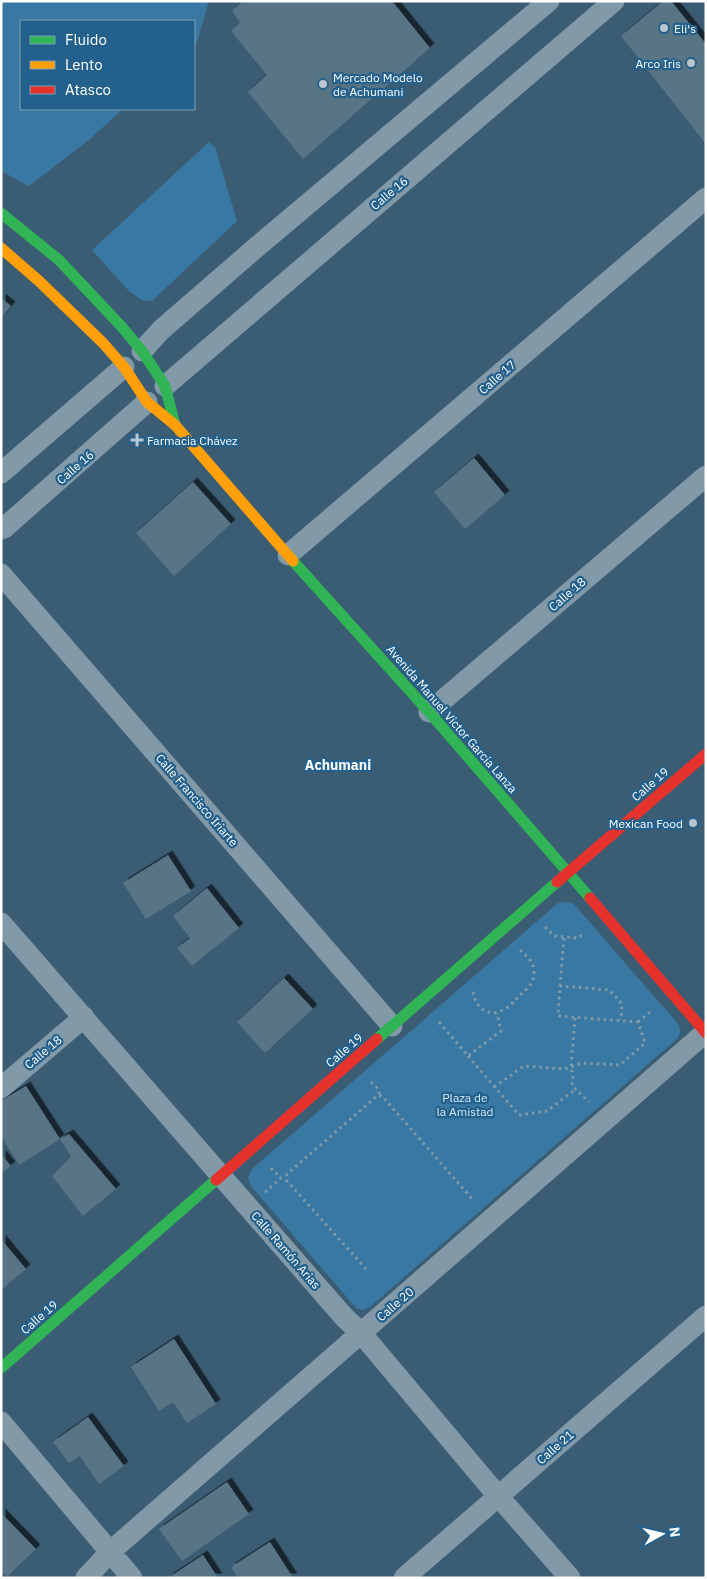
<svg xmlns="http://www.w3.org/2000/svg" width="707" height="1579" font-family="'IBM Plex Sans',sans-serif">
<style>
.green{fill:#3878a2}
.building{fill:#597486;filter:url(#shadow)}
.lines{fill:none;stroke-linecap:round;stroke-linejoin:round}
.path{stroke:#8299a8;stroke-width:3;stroke-dasharray:2.5 4;stroke-linecap:butt}
.street{stroke:#8299a8;stroke-width:21}
.fast{stroke:#30b455;stroke-width:11}
.slow{stroke:#ff9f0a;stroke-width:11}
.jam{stroke:#e5322d;stroke-width:11}
.poi-dot{fill:#bac6ce;stroke:#23618c;stroke-width:2}
.labels{text-anchor:middle;dominant-baseline:central;stroke-width:4.5;stroke-linejoin:round;paint-order:stroke}
.poi-label{font-size:12px;fill:#fff;stroke:#23618c;text-anchor:start}
.street-label{font-size:12px;fill:#fff;stroke:#23618c}
.park-label{font-size:12px;fill:#d6ebf8;stroke:#23618c}
.neighbourhood-label{font-size:14px;font-weight:bold;fill:#fff;stroke:#23618c}
</style>
<defs>
<filter id="shadow"><feDropShadow dx="4.5" dy="-4.5" stdDeviation="0" flood-color="#0009"/></filter>
</defs>
<rect width="100%" height="100%" fill="#3b5d74"/>
<path class="green" d="M1,1H209L197,42L194,45V21H21V109H123L89,140L29,186L1,171Z
M209,142L215,147L237,221L152,301L142,300L129,291L92,250Z
M567,902L574,904L679,1025L680,1032L678,1038L370,1307L363,1310L356,1308L251,1186L248,1178L252,1169L558,903Z"/>
<path class="building" d="M243,1H392L430,48L303,159L248,92L267,75L231,31L240,22L232,11Z
M663,1H671L706,44V144L621,36Z
M1,298L11,306L1,318Z
M474,458L505,495L465,529L434,492Z
M193,482L231,524L174,576L136,533Z
M168,855L191,891L146,919L123,883Z
M207,888L239,928L192,966L177,948L190,938L173,916Z
M284,978L313,1009L265,1053L237,1022Z
M26,1086L60,1139L69,1134L116,1189L83,1216L52,1176L71,1156L60,1139L19,1165L1,1136V1101Z
M1,1154L11,1166L1,1173Z
M1,1239L26,1269L1,1290Z
M174,1339L216,1404L187,1423L173,1402L159,1411L131,1367Z
M88,1417L124,1466L99,1484L80,1456L69,1463L53,1442Z
M227,1482L249,1514L182,1561L159,1529Z
M1,1513L36,1549L7,1577L1,1571Z
M270,1542L293,1578H238L231,1567Z
M203,1555L218,1578H168Z"/>
<g class="lines">
<path class="path" d="M545,927L554,936L578,938L583,934
M560,986L564,937
M473,992C475,1007 488,1018 503,1010C509,1007 514,1002 518,997C525,991 535,983 534,972C534,962 527,956 520,950
M575,1018L571,1067L573,1075L572,1086L589,1102
M439,1022L468,1056L501,1031L497,1013
M638,1022L650,1012
M468,1056L519,1115L547,1111L576,1089
M371,1082L379,1090V1095
M494,1087L524,1066L564,1069L582,1063L620,1065L645,1043L638,1022L558,1016L560,986L609,990L622,1004L621,1020
M271,1168L281,1178
M265,1192L281,1178H286
M366,1269L287,1181L286,1178L287,1174L376,1097L379,1095L383,1097L474,1201"/>
<path class="street" d="M142,351L161,330L259,245L549,1
M165,386L614,1
M1,473L124,367
M1,529L4,528L147,402
M288,555L706,198
M1,574L392,1026
M429,712L706,476
M1,923L344,1317L361,1333L498,1496L570,1578
M1,1088L84,1017
M1,1422L132,1578
M86,1578L111,1551L706,1032
M404,1578L706,1316"/>
<path class="fast" d="M1,213L59,260L121,326L142,351L165,386L175,425
M293,561L429,712L590,898
M377,1039L557,882
M1,1368L216,1180"/>
<path class="slow" d="M1,248L39,281L103,343L124,367L147,402L175,425L293,561"/>
<path class="jam" d="M557,882L706,754
M590,898L706,1033
M216,1180L377,1039"/>
</g>
<g class="poi-dot">
<circle cx="664" cy="28" r="5"/>
<circle cx="691" cy="63" r="5"/>
<circle cx="323" cy="84" r="5"/>
<path d="M134.5 432.5h5v5h5v5h-5v5h-5v-5h-5v-5h5z"/>
<circle cx="693" cy="823" r="5"/>
</g>
<g class="labels">
<g class="poi-label">
<text x="674" y="28">Eli's</text>
<text x="681" y="63" text-anchor="end">Arco Iris</text>
<text x="333" y="77">Mercado Modelo<tspan x="333" dy="14">de Achumani</tspan></text>
<text x="147" y="440">Farmacia Chávez</text>
<text x="683" y="823" text-anchor="end">Mexican Food</text>
</g>
<g class="street-label">
<text transform="translate(389 193) rotate(-40)">Calle 16</text>
<text transform="translate(497 377) rotate(-41)">Calle 17</text>
<text transform="translate(75 467) rotate(-41)">Calle 16</text>
<text transform="translate(567 594) rotate(-41)">Calle 18</text>
<text transform="translate(452 719) rotate(49)">Avenida Manuel Víctor García Lanza</text>
<text transform="translate(650 784) rotate(-41)">Calle 19</text>
<text transform="translate(197 800) rotate(49)">Calle Francisco Iriarte</text>
<text transform="translate(344 1050) rotate(-41)">Calle 19</text>
<text transform="translate(43 1052) rotate(-40)">Calle 18</text>
<text transform="translate(286 1250) rotate(49)">Calle Ramón Arias</text>
<text transform="translate(395 1304) rotate(-41)">Calle 20</text>
<text transform="translate(39 1317) rotate(-41)">Calle 19</text>
<text transform="translate(555 1447) rotate(-41)">Calle 21</text>
</g>
<g class="park-label">
<text x="465" y="1097">Plaza de<tspan x="465" dy="14">la Amistad</tspan></text>
</g>
<g class="neighbourhood-label">
<text x="338" y="765">Achumani</text>
</g>
</g>
<rect width="707" height="1579" fill="none" stroke="#ffffff" stroke-width="5"/>
<rect x="20" y="20" width="175" height="90" fill="#23618c" stroke="#7ba0ba"/>
<rect x="30" y="36" width="25" height="8" fill="#30b455" stroke="#7ba0ba"/>
<text x="65" y="45" font-size="15" fill="#ffffff">Fluido</text>
<rect x="30" y="61" width="25" height="8" fill="#ff9f0a" stroke="#7ba0ba"/>
<text x="65" y="70" font-size="15" fill="#ffffff">Lento</text>
<rect x="30" y="86" width="25" height="8" fill="#e5322d" stroke="#7ba0ba"/>
<text x="65" y="95" font-size="15" fill="#ffffff">Atasco</text>
<g transform="translate(662 1534) rotate(82)" stroke="#23618c" stroke-width="4" paint-order="stroke">
<path d="M0-4L9 19L0 12L-9 19Z" fill="#ffffff"/>
<text y="-8" font-size="14" font-weight="bold" text-anchor="middle" fill="#ffffff">N</text>
</g>
</svg>
